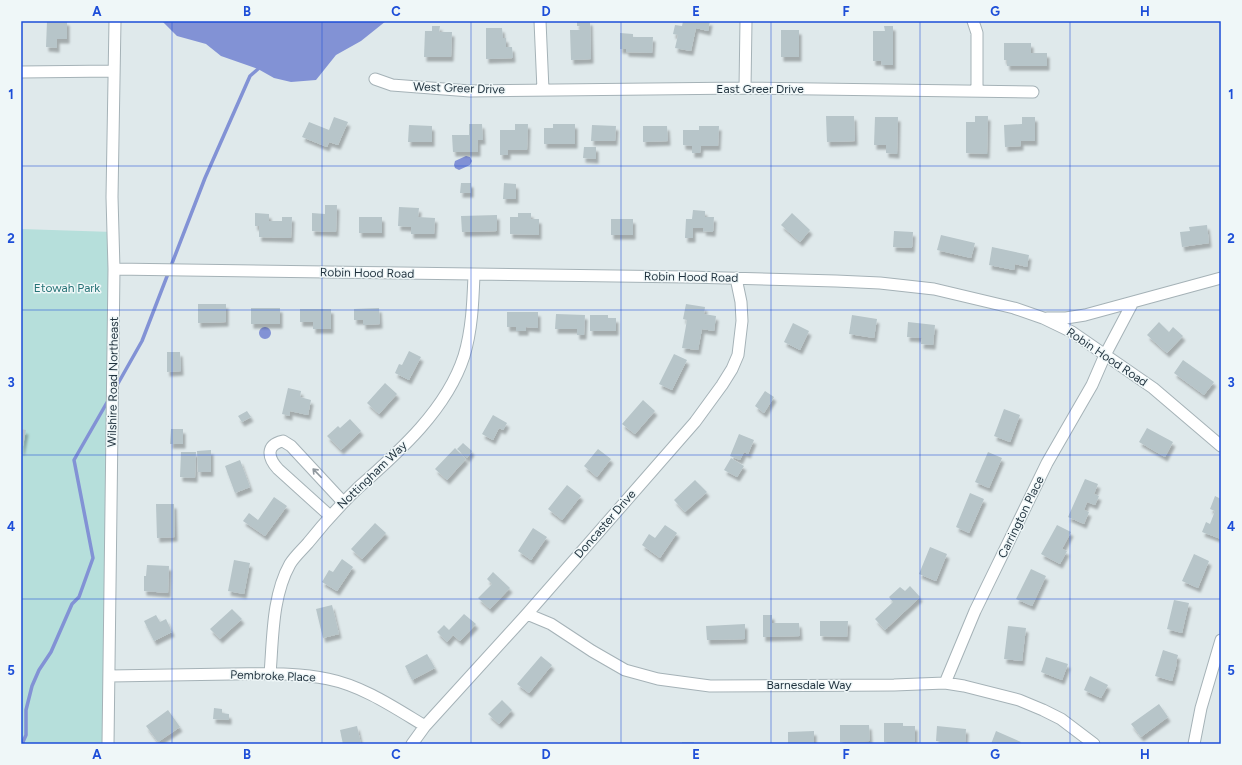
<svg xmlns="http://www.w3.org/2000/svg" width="1242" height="765" font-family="Figtree,sans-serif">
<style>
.green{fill:#b6dfdb}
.water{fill:#8292d5}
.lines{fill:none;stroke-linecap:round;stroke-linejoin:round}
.stream{stroke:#8292d5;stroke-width:3.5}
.building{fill:#b7c5c9;filter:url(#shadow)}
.minor-casing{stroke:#a5b2b7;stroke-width:13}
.minor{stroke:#fff;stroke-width:11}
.oneway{stroke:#8f989e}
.grid{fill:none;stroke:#1d4ed8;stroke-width:1;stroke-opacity:0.55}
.labels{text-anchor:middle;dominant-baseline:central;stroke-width:3;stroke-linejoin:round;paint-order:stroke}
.street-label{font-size:12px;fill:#1f313d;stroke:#eff7f8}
.park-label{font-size:12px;fill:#267376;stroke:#eff7f8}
.neatline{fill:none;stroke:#1d4ed8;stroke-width:1.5}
.grid-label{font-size:13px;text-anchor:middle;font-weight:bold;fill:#1d4ed8}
</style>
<defs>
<filter id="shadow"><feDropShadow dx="2.5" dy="4.5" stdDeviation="1" flood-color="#0004"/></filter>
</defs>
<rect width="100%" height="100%" fill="#dfe9eb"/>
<path class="green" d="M21,229L113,232L107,744H21Z"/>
<path class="water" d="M162,21H386L361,41L336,55L316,80L291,82L274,78L258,69L221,56L206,44L177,36Z
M466,156L470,157L472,161L470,165L459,170L455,168L454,165L455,161Z
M259 333a6 6 0 1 1 12 0a6 6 0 1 1-12 0Z"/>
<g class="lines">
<path class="stream" d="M116,387L142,341L205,178L250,76L258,69
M22,744L26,735V710L32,686L39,670L51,652L72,604L79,597L93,558L74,460L109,399"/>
</g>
<path class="building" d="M47,21H67V39H57V48L46,47Z
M577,21H590L591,59L571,60L570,30H580V26H577Z
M683,21H710L708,31L696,28L691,51L675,48L678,35L673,34L675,25L682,26Z
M432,26H440L439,32H452L451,57H424L425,31H432Z
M884,26H893V65H882L881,61H873V31H885Z
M486,28H502L503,38H506V47H512L513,58L486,59Z
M781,30H799V57H781Z
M620,33L633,34V37H653L652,53L626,52V49H620Z
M1004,43H1031V53H1047V66H1007V60H1004Z
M826,116H854L855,141L827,142Z
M975,116H988L987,154L966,153V122H975Z
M334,117L348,122L338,145L329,142L327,147L302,137L309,122L329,130Z
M875,117H898L897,154L886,153V145H874Z
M1022,117H1035V141H1021V146L1005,147L1004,125L1022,124Z
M469,124H482L483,140H478V152H453L452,135H469Z
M515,124H528L527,150H508V155H500V130H515Z
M553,124H575V144H544V128H553Z
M409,125L432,126V142H408Z
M592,125L616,126L615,141H591Z
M643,126H667L668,141L643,142Z
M699,126H719L718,146H701L700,153H692V146L683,145V130H699Z
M584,147H596V159L583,158Z
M461,183H471V193H460Z
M504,183L516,184V199H503Z
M325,205H337L336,232L312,231V213L325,214Z
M399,207L419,208L418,217L435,218L434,234H411V227L398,226Z
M693,210L705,211V217H714L713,232L703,231L704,228H693V238H685L686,219H692Z
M255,213L269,214V221H282V217H292L291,238L259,237V226H255Z
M518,213H531V219H539V235L510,234V217H518Z
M792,213L810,230L800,242L781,225Z
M497,215V231L462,232L461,216Z
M359,217H382V233H359Z
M611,219H633V235H611Z
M1207,225L1209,243L1182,247L1180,232L1190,231L1189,227Z
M894,231L913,232L912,248L893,247Z
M941,235L975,243L971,258L937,250Z
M992,247L1029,255L1027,267L1015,264L1014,270L989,265Z
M198,304H226V322L198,323Z
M686,304L705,307L704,314L716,316L714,331L702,329L698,350L682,348L687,320L683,319Z
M251,308H280V324H251Z
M379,308L380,324L363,325V320H354V309Z
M300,309H331V329H313V322H300Z
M507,312H538V328L526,327V331H516V327H507Z
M556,314L585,315L584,335H577V329H555Z
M590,315H608V318H616V331H590Z
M852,315L877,319L874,338L849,334Z
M908,322L935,325L933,345L921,344L922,338L907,337Z
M1159,322L1169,332L1173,327L1183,336L1167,353L1147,335Z
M793,323L809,331L800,350L784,342Z
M409,351L421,357L409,380L395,373L399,364L402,365Z
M167,352H180L181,371L167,372Z
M674,354L687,360L672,390L659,384Z
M1183,360L1214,382L1204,395L1174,373Z
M385,383L397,394L379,414L367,403Z
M288,388L301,391L300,397L311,400L308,415L290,411V416L282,414Z
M765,391L774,397L764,413L755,406Z
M643,400L655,411L635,434L622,424Z
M1004,409L1020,415L1010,442L994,436Z
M247,411L251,417L242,422L238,416Z
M493,415L507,423L503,430L499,428L493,440L482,434Z
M350,419L361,431L341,450L327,436L338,426L340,428Z
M1147,428L1173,442L1165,457L1139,442Z
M21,429L26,430L22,451H21Z
M171,429H183V444H170Z
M739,434L754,440L748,454L744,452L740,460L730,456Z
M463,443L472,451L467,458L457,449Z
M455,448L466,459L447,480L435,469Z
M598,449L611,459L597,477L584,466Z
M211,450V472H198L197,451Z
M181,452H196L195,478L180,477Z
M988,452L1002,458L989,488L975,482Z
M731,458L744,466L737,477L724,470Z
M240,460L250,487L235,493L225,466Z
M1085,479L1098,484L1094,494L1099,496L1095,505L1087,502L1084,510L1089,512L1084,524L1068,517Z
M695,480L707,492L685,512L674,500Z
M567,485L581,496L562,520L548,509Z
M970,493L984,499L969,533L956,527Z
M1215,496L1221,499V539L1202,532L1206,522L1210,524L1215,511L1210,509Z
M274,497L287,506L265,536L243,521L249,513L258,520Z
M156,504H174L175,537L157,538Z
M375,523L386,533L362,559L351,549Z
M665,525L677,533L660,558L642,545L649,534L655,538Z
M1057,525L1071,532L1062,549L1067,551L1060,564L1041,554Z
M533,528L547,537L531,560L518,551Z
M930,547L947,554L936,581L919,574Z
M1194,554L1209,561L1198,588L1182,581Z
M342,559L353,567L337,591L322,582L329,570L333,572Z
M234,560L250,563L244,594L228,591Z
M147,565L169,566L168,593L144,591V576H146Z
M1031,569L1046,576L1032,606L1016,599Z
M493,572L510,588L490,609L478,598L492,584L487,579Z
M910,586L920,597L885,630L875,619L893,602L889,597L900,587L905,591Z
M1174,600L1189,603L1182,633L1167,629Z
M332,605L339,634L323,638L316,609Z
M232,609L242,619L220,639L210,629Z
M464,614L476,624L460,641L453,635L447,642L437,632L444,625L449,630Z
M156,615L160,622L166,619L172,632L154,641L144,621Z
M763,615H772V623H799L800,636L763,637Z
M820,621H848L847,637L820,636Z
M745,624V639L707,640L706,626Z
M1008,626L1026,628L1022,661L1004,659Z
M1163,650L1178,655L1176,663H1177L1172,681L1155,676Z
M427,654L435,668L412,680L405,666Z
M541,656L552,665L529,693L517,684Z
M1046,657L1068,664L1062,680L1041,672Z
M1090,676L1108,685L1101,698L1084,690Z
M502,700L512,710L499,724L488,714Z
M1159,704L1168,717L1141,737L1131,724Z
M214,708L222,709V713L229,714V720L213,719Z
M168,710L180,727L158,742L146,726Z
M884,723H903V726H915V742H884Z
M840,725H869L870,741L840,742Z
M357,726L361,744H343L340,730Z
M937,726L966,729L965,744H950L951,742L936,741Z
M814,731V744H788V732Z
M996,731L1021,742L1020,744H991Z
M682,742H694V744H682Z"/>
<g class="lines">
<defs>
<path id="minor" d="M540,21L543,90
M973,21L977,33V91
M21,72L114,71
M375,79L392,85L470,91L745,88L1033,92
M745,88L746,21
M114,269L688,277L836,281L880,283L934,289L1014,308L1043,318L1072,332L1153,388L1221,446
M1047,318H1066L1085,315L1221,278
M330,516L278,469C268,458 265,445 283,441L291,446L343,502
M527,614L551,624L592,651L625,670L658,679L710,686L894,685L945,683L964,686L1019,700L1043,710L1061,719L1094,744
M270,674C273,638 272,596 290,564C295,556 302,550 308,543C324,523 340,505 359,487C400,451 447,409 464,356C472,330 473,301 474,275
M110,676C150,675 191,675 231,674C263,674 296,672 328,679C363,686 395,708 425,726
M945,683L975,611L1047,463L1092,385L1105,355L1133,302
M108,744L114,269L112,197L115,21
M412,744L425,726L527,614L695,422L722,385L732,369L738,355L742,321L741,302L736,278
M1194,744L1201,708L1221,640"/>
</defs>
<use href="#minor" class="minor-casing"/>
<use href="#minor" class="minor"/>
</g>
<defs><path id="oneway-shaft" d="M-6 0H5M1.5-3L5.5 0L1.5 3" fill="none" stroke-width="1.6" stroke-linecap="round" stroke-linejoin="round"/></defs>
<use class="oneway" href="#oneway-shaft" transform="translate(317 473) rotate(-134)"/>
<path class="grid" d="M172,21V744M322,21V744M471,21V744M621,21V744M771,21V744M920,21V744M1070,21V744M21,166H1221M21,310H1221M21,455H1221M21,599H1221"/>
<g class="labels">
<g class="street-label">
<text transform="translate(459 88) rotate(2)">West Greer Drive</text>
<text x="760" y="89">East Greer Drive</text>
<text transform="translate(367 273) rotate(1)">Robin Hood Road</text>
<text transform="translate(691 277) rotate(1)">Robin Hood Road</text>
<text transform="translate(1107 357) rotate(34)">Robin Hood Road</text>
<text transform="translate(113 382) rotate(-89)">Wilshire Road Northeast</text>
<text transform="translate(372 475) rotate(-44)">Nottingham Way</text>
<text transform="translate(1021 517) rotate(-64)">Carrington Place</text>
<text transform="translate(605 524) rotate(-49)">Doncaster Drive</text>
<text transform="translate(273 676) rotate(2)">Pembroke Place</text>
<text x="809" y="685">Barnesdale Way</text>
</g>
<g class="park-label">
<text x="67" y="288">Etowah Park</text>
</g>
</g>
<rect width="1242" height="765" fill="none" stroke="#eff7f8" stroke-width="44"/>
<rect x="22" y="22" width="1198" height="721" class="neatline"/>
<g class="grid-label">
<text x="97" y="16">A</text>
<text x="247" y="16">B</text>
<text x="396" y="16">C</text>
<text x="546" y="16">D</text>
<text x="696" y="16">E</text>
<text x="846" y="16">F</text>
<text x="995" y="16">G</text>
<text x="1145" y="16">H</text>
<text x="11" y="99">1</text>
<text x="1231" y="99">1</text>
<text x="11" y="243">2</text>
<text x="1231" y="243">2</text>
<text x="11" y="387">3</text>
<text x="1231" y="387">3</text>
<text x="11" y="531">4</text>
<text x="1231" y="531">4</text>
<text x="11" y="675">5</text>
<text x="1231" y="675">5</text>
<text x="97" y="759">A</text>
<text x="247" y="759">B</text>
<text x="396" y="759">C</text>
<text x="546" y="759">D</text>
<text x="696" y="759">E</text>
<text x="846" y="759">F</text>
<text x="995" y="759">G</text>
<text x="1145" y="759">H</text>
</g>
</svg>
